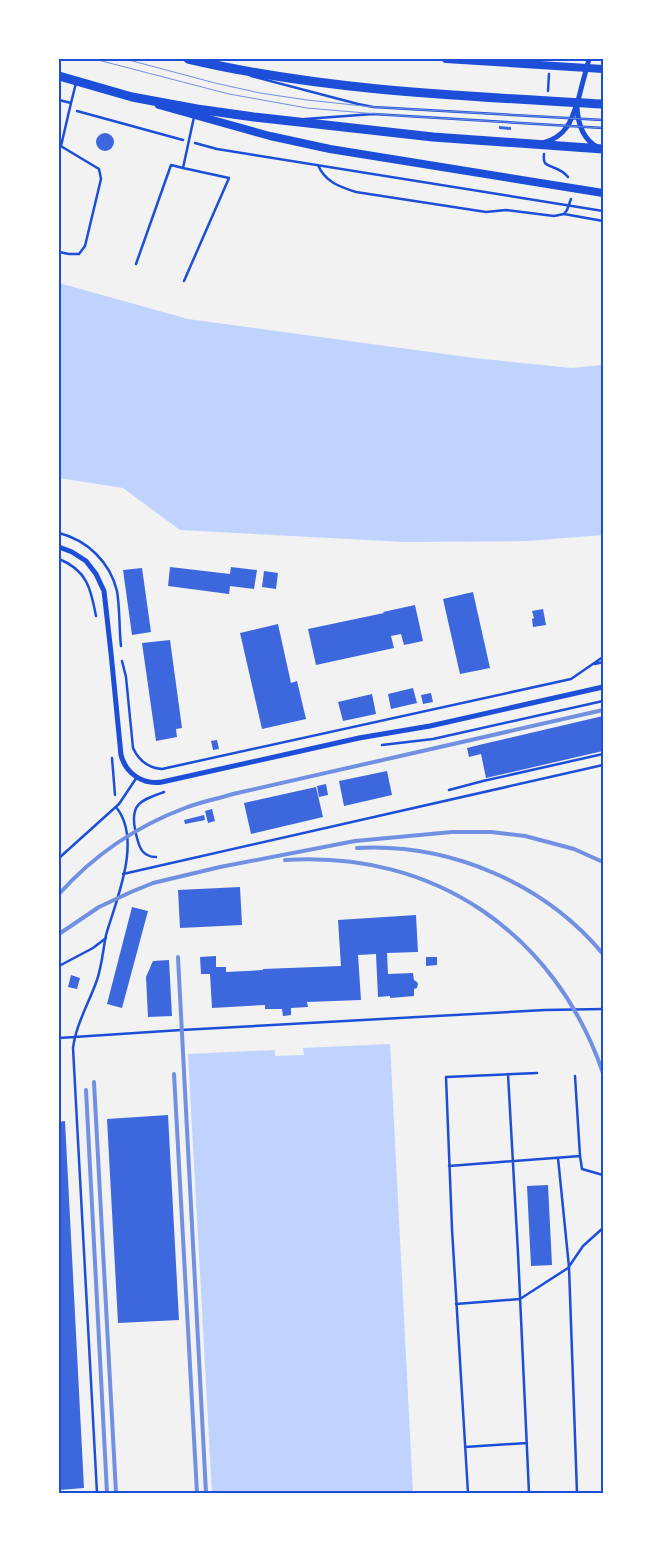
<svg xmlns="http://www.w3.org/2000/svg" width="662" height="1552" font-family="'Source Sans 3',sans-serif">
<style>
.water{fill:#bfd3fe}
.building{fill:#3d67dc}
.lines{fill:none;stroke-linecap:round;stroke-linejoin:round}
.path{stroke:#1d4ed8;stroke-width:2.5}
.service{stroke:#1d4ed8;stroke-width:2.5}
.minor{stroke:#1d4ed8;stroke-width:5}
.secondary{stroke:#1d4ed8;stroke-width:8}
.primary{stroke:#1d4ed8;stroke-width:9}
.tram{stroke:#7290e2;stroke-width:1}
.rail{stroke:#7290e2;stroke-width:4}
.neatline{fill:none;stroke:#1d4ed8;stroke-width:2}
</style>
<rect width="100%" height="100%" fill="#f2f2f2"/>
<path class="water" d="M59,283L188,319L474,358L571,368L603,365V535L528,541L405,542L180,530L123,488L59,478Z
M390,1044L413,1493H212L188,1054L275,1050V1056L304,1055L303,1048Z"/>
<path class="building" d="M499,126L511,127V130L499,129Z
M96 142a9 9 0 1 1 18 0a9 9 0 1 1-18 0Z
M170,567L230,574L231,567L257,570L254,589L230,586L229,594L168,586Z
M142,568L151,632L132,635L123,570Z
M264,571L278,573L276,589L262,587Z
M473,592L490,668L460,674L443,599Z
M415,605L423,641L404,645L401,634L391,636L394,648L316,665L308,629L384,613L383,612Z
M543,609L546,625L533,627L532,619L534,618L532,611Z
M278,624L291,683L297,681L306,719L262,729L240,633Z
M170,640L182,728L176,729L177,737L156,741L142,643Z
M413,688L417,703L391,709L388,694Z
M431,693L433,702L423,704L421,695Z
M372,694L376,714L343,721L338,702Z
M603,716V751L486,778L481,754L469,757L467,748L479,745Z
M217,740L219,749L213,750L211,741Z
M387,771L392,795L344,806L339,781Z
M326,784L328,795L319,797L317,786Z
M316,787L323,817L251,834L244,803Z
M212,809L215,821L208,823L205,811Z
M204,815L205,820L185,824L184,820Z
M240,887L242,925L180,928L178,890Z
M132,907L148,911L122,1008L107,1004Z
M416,915L418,952L387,953L388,974L413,973L414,980L417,982L418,984L417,988L414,989V996L390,998V996L378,997L376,954L358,955L361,1000L307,1002L308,1007L291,1008V1015L283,1016L282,1009H265V1005L212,1008L210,974H201L200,957L216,956V967H226V972L263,970V969L341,966L338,920Z
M426,957H437V965L426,966Z
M169,960L172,1016L148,1017L146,977L153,961Z
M71,975L80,978L77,989L68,987Z
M168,1115L179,1320L118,1323L107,1119Z
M65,1121L84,1488L59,1490V1122Z
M548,1185L552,1265L531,1266L527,1186Z"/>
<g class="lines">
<path class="path" d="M548,91L549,74
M77,111L183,140
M195,143L217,149L603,211
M544,154C544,157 543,160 545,163C550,168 560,167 568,177
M318,165C325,182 340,187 356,192L486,212L506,210L554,216L564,214L567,210L571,199
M564,214L603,221
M59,533C87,540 110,562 117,591C120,609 119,628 121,646
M59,559C87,570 91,589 96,616
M122,661L126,677L133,748C139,761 149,768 162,769L571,679L603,657
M595,664L603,662
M382,745L433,739L603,701
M112,758L115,795
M449,790L483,781L603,754
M135,829C130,803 142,800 164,792
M136,834C139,847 142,857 156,857"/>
<path class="service" d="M251,76L358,104L373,107L603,120
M59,100L71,103L76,83
M305,119L373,114L603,128
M59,145L99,169L101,179L85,246L79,254H69L59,252
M61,146L71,103
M183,168L229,178L184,281
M136,264L171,165L183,168L194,117
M59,858L119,804L137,777
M123,874L603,765
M59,966L93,948L106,938
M59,1038L181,1030L545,1010L603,1009
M508,1074L518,1253L529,1493
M580,1156L582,1169L603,1175
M558,1158L569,1267L577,1493
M449,1166L580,1156L575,1076
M456,1304L520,1299L568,1268L583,1246L603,1228
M465,1447L527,1443
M97,1493L73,1048C76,1024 89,1003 97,980C102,965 103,950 106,935C116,900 143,840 116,807
M468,1493L452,1229L446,1077L537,1073"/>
<path class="minor" d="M577,108C578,123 583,139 597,147
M543,143C568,136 572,119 579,97C582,84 586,71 589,59
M59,547L72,552L86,561L96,574L104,591L111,653L121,755C126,774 143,785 162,782L359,738L430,726L603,687"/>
<path class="secondary" d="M446,59L603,69
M159,105L270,136L330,149L603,193"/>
<path class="primary" d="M188,59C324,91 464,96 603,104
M59,76L132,97L197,109L254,117L433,137L603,149"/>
<path class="tram" d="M94,59L229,94L307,108L389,115L603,128
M125,59L215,83L260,93L307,100L373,107L603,120"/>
<path class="rail" d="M357,848C450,843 544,883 603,954
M285,860C434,850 555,933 603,1073
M59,894C93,856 137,826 185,808C200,802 217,799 233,794L603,710
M59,934L99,907L131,892L153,883L220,867L355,841L452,832H491L525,836L544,841L574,849L603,862
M178,957L206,1493
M174,1074L197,1493
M94,1082L116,1493
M86,1090L107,1493"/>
</g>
<rect width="662" height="1552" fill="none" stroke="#ffffff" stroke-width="120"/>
<rect x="60" y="60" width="542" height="1432" class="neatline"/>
</svg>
